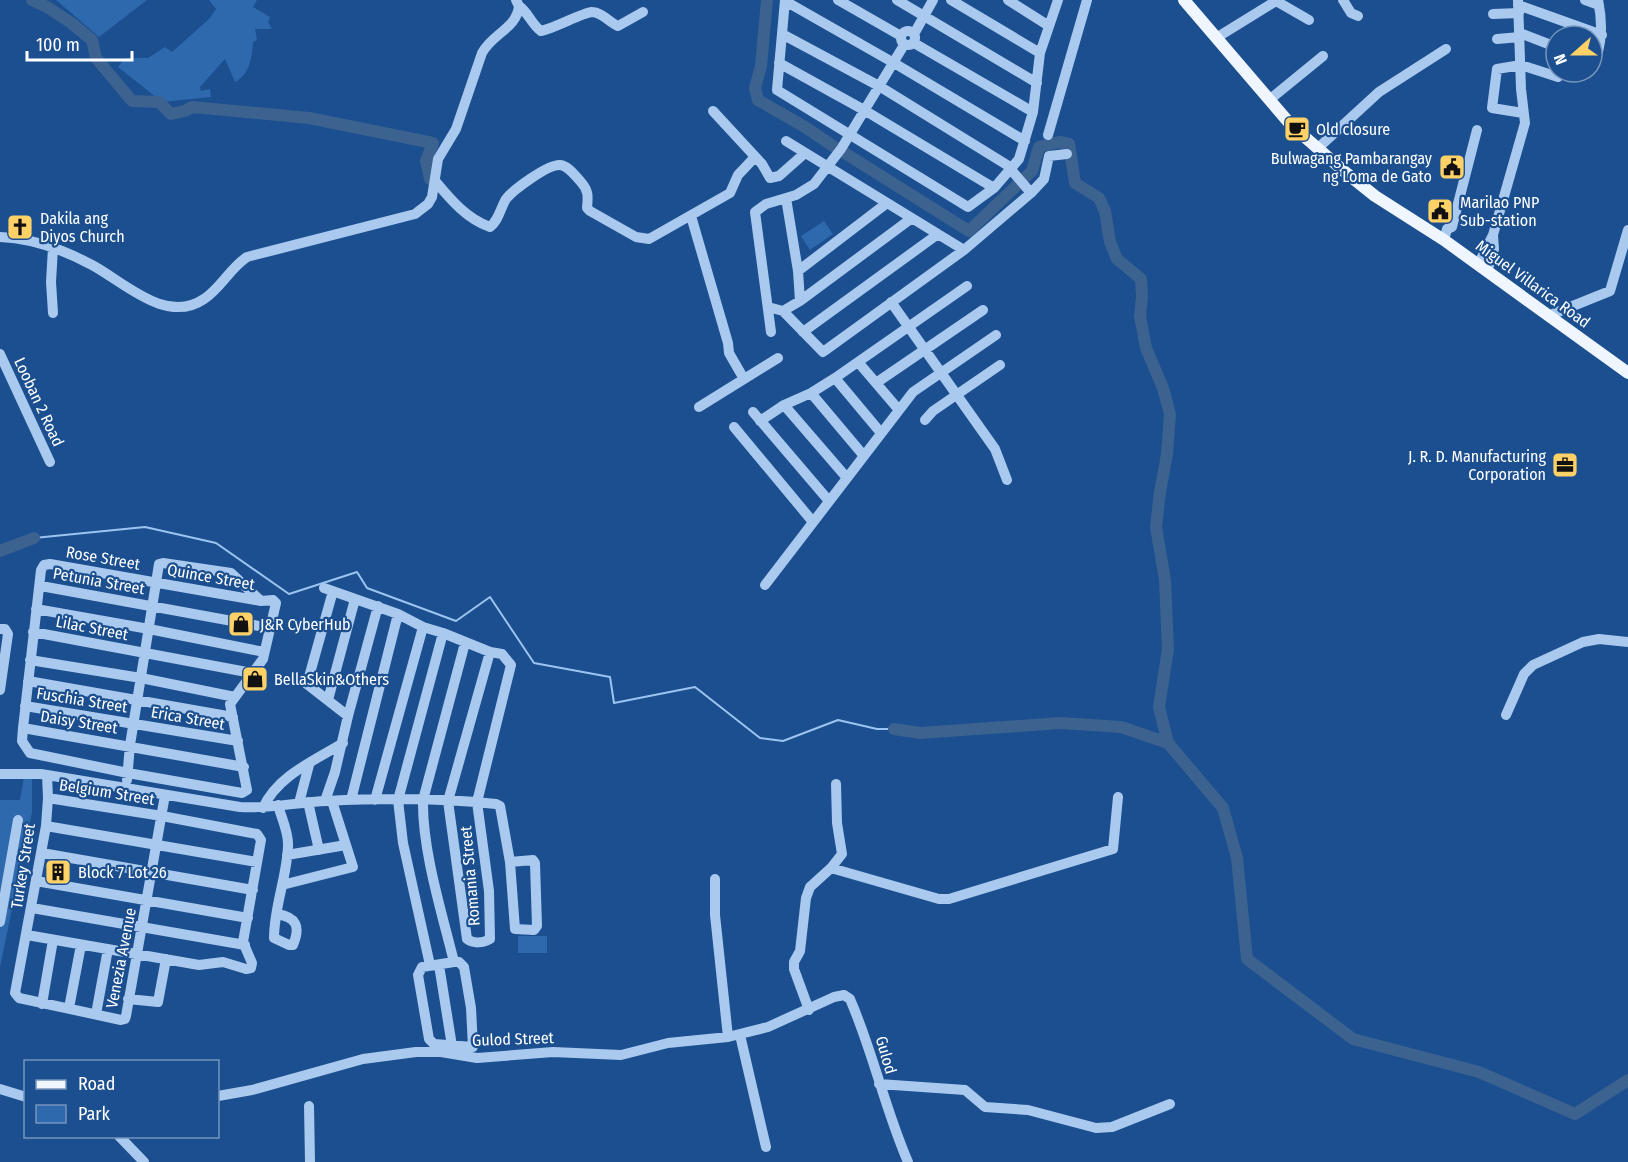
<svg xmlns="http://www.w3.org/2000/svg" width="1628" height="1162" font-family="'Fira Sans Condensed',sans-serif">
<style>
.green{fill:#2e69ad}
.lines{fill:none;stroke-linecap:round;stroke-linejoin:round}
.stream{stroke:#9cc4f0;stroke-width:2}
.river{stroke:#3c6290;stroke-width:12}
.minor{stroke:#a9c9ee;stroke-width:10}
.major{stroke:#f0f6ff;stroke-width:12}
.labels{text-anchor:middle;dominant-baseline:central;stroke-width:4.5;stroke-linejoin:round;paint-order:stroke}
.poi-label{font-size:16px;fill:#fff;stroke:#1b4f8f;text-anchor:start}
.street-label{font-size:16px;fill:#fff;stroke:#1b4f8f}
</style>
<rect width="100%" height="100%" fill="#1b4f8f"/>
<path class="green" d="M56,0H147L99,37Z
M209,0H257L253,7L270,17L268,22L272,29H255L257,40L253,42C252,57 250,74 235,82L225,59L200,87L201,91L210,89L211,97L162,102L118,67L125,58H148L165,47L172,52L209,19L216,9Z
M824,221L833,234L810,250L801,236Z
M24,777L32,778V812L0,967V800H20Z
M518,936H547V953H518Z"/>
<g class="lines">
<path class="stream" d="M34,538L145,527L216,543L289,594L357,572L367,588L456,621L490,597L534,663L610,677L614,703L695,687L760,738L783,741L838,720L877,729H894"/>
<path class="river" d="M32,0L47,7L70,22L92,40L96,58L132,101L159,102L171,114L185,111L192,107L309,118L433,143L426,161L430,179
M767,0L761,66L755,88L758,100L805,127L836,148
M843,152L969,231L1032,171L1039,147L1059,142L1069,144L1075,183L1099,198L1105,211L1110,242L1117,259L1141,279L1142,297L1140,316L1146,348L1163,388L1170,414L1167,454L1160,492L1156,527L1165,580L1168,649L1159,707L1168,743
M0,551L34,538
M894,729L920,733L1061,723L1121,727L1168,743L1223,808L1237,858L1247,959L1353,1039L1479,1072L1575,1114L1628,1080"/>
<path class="minor" d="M785,0L777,90L968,207L994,188L1019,159L1033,112L1040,53L1058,0
M838,0L901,36
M897,0L1037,83
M951,0L1040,53
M1008,0L1049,26
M1343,0L1351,13L1358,16
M1585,0L1599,5
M785,1L894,63L1025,141
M1518,5L1602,35
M519,6C528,12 532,25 541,31C556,28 581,13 592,12C602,12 610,23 618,26L643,12
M1493,14L1519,13
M901 38a7 7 0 1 1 14 0a7 7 0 1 1-14 0Z
M1520,33L1556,47
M782,34L879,86L1007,165L1031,193
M914,34L933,0
M1216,38L1276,1L1309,20
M1497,39L1520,37
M914,43L1033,112
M1592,58L1597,55C1603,36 1602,19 1598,0
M779,63L864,110L994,188
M1269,100L1323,56
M713,111L762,164L770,178L779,176L805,153
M1523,113L1492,108L1497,69L1521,65L1558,77
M1048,135L1087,0
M786,141L964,250
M1318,148L1379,92L1446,49
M436,182C451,200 467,219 490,227C499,220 500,209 506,199C513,190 548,164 560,165C569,166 575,176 581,182C589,191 588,197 587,208L590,211L636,237L649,239L730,193L738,175L755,157
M786,198L798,271L800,301
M691,216L728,343L729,353L744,379
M0,237C32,238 64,250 92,265C124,282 166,325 204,299C221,288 230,268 247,257L415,214L428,204L432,197L438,159L456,129L482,53C492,34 517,28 519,6L516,0
M1444,240L1447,229L1452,227L1477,130
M53,248L51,282L53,313
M1478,265L1493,235L1525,123L1521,89L1518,0
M798,271L887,203
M1487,272L1494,249L1493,235
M891,302L995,449L1007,480
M768,307L783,311L823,352L964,250L1031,193L1044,179L1049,156L1067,154
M783,311L800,301L912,218
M1548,316L1610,291L1628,230
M771,332L755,212L766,204L796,195L814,184L841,149L904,45
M803,332L938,234
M0,354L50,462
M858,362L899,410
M835,378L881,433
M876,383L983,310
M811,393L864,456
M784,405L847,478
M699,407L778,358
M753,412L829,501
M925,420L933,411L1000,365
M760,421L784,405L811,393L835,378L967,286
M734,427L813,522
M50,564L261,601L273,600L276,603L263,659L230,704L247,790L242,793L128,773L30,753L22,741L23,728L41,570L44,565Z
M765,585L913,392L996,335
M41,586L270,628
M324,588L398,614L423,627L443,633L490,652L448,801L467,939C474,944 483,943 490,939L489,891L477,802L511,665L502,654L490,652
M36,609L149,629L264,652
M0,629H5L8,634L0,690
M33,632L252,673
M30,660L141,678L235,697
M28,681L233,717
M303,681L348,716
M307,684L333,591
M328,700L355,599
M25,706L238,741
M1506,715L1524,674L1533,665L1583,642L1599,639L1628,642
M23,728L244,767
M0,774H41L240,807C269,809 298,802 327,801C383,798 440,798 496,804L500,806L510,862L515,929L534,930L537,926L535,863L533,860L510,862
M47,775L48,798L46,826L15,993L19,998L121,1020L125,1019L126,1016L165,795
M127,780L130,745L159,564L163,563L231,573L261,601
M351,800L398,614
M375,800L423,627
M325,801L335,772L348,716L378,606
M308,802L319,850
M299,803L309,765
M263,808C277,776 314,761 343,743
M46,826L257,862
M42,853L253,890
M287,855L346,845
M831,868L939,899H949L1113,849L1118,797
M715,879V915L728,1037
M36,881L248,918
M282,885L353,867L332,801
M32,908L245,945
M277,914C296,917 301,926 293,945H289L274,938C274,907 287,877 288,846C289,833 281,817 278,805
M0,922L18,820
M27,935L199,965L223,962L246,969L251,968L252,963L243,942L261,840L257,834L162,816L48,798
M454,962C442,913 422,850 423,800L465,643
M454,962H459L464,967L471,1008L473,1047L434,1044L429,1039L418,975L422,967Z
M430,965L403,843L398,800L443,633
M439,965L452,1046
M128,999L158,1002L166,959
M42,1004L53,940
M69,1008L81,945
M809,1010L794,969V962L800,951L806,898L810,887L831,868L842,854L837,823L836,784
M96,1014L108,949
M740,1035L766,1147
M879,1084L965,1090L985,1107L1028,1110L1096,1128L1112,1127L1170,1104
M0,1089L26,1097
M218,1096L252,1090L363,1059L416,1052H441L477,1058L553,1052L621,1055L668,1043L728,1037L768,1027L834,997L844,995L850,999C873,1052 885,1109 908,1162
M309,1106L310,1162
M119,1136L144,1162"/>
<path class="major" d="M1184,0L1291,125L1345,172L1375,196L1444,240L1628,373"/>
</g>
<defs>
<symbol id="cafe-square" viewBox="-11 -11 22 22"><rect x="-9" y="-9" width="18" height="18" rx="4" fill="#ffd166" stroke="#1b4f8f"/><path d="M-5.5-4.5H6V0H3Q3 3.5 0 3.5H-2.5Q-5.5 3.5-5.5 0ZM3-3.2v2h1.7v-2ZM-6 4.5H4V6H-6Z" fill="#111"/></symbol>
<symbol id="civic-square" viewBox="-11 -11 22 22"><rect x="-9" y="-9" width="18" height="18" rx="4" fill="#ffd166" stroke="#1b4f8f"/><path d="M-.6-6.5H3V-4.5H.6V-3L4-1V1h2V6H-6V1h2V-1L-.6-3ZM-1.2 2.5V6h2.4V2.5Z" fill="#111"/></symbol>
<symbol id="church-square" viewBox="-11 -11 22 22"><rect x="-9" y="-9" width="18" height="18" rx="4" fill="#ffd166" stroke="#1b4f8f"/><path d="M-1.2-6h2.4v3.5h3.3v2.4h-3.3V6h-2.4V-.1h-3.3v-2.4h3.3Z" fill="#111"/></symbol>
<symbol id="office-square" viewBox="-11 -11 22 22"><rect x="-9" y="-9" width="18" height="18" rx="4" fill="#ffd166" stroke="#1b4f8f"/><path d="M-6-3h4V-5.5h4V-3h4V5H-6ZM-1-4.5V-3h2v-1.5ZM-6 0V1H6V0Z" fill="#111"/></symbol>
<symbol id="shop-square" viewBox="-11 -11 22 22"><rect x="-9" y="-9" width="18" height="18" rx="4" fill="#ffd166" stroke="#1b4f8f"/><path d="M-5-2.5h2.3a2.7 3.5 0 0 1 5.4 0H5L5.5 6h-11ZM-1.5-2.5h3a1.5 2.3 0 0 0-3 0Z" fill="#111"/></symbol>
<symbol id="building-square" viewBox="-11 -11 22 22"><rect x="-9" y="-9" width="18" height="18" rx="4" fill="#ffd166" stroke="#1b4f8f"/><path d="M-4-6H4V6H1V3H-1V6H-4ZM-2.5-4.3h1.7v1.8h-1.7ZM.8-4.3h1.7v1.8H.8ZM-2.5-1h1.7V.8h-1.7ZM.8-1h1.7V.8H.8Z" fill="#111"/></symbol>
</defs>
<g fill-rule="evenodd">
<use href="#cafe-square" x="1282" y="114" width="30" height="30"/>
<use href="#civic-square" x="1437" y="152" width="30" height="30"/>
<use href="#civic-square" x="1425" y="196" width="30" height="30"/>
<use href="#church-square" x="5" y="212" width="30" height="30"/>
<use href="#office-square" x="1550" y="450" width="30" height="30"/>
<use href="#shop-square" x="226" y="609" width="30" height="30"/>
<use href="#shop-square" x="240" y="664" width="30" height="30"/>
<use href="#building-square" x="43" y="857" width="30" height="30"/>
</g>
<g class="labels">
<g class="poi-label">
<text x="1316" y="129">Old closure</text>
<text x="1432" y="158" text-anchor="end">Bulwagang Pambarangay<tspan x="1432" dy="18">ng Loma de Gato</tspan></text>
<text x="1460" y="202">Marilao PNP<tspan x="1460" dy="18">Sub-station</tspan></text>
<text x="40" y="218">Dakila ang<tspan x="40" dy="18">Diyos Church</tspan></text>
<text x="1546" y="456" text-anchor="end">J. R. D. Manufacturing<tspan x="1546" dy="18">Corporation</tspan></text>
<text x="260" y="624">J&amp;R CyberHub</text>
<text x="274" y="679">BellaSkin&amp;Others</text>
<text x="78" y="872">Block 7 Lot 26</text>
</g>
<g class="street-label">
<text transform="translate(1533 284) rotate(36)">Miguel Villarica Road</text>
<text transform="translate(39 402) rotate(65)">Looban 2 Road</text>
<text transform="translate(103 558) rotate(10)">Rose Street</text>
<text transform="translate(211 577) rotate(10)">Quince Street</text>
<text transform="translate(99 581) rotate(10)">Petunia Street</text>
<text transform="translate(92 628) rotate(11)">Lilac Street</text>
<text transform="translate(82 700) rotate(9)">Fuschia Street</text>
<text transform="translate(188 718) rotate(10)">Erica Street</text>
<text transform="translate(79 722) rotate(9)">Daisy Street</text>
<text transform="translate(107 792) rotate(9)">Belgium Street</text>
<text transform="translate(23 866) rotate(-81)">Turkey Street</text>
<text transform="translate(470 876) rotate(-95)">Romania Street</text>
<text transform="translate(121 958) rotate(-79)">Venezia Avenue</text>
<text transform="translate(513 1039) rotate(-2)">Gulod Street</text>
<text transform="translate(886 1055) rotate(74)">Gulod</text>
</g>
</g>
<rect x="24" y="1060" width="195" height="78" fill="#1b4f8f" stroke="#7695bc" stroke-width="1.5"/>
<rect x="36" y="1080" width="30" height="9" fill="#f0f6ff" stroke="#7695bc" stroke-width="1.5"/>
<text x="78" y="1090" font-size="18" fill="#ffffff">Road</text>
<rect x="36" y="1105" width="30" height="18" fill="#2e69ad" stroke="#7695bc" stroke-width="1.5"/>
<text x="78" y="1120" font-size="18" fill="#ffffff">Park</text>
<g transform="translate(1574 54) rotate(249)"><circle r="28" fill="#1b4f8f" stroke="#7695bc" stroke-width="1.5"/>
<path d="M0-4.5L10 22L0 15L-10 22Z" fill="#ffd166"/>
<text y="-9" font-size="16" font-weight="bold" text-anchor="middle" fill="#ffffff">N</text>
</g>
<path d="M27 51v9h105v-9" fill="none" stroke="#ffffff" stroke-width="3"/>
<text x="36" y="51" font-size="18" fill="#ffffff" stroke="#1b4f8f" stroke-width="4.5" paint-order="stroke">100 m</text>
</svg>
